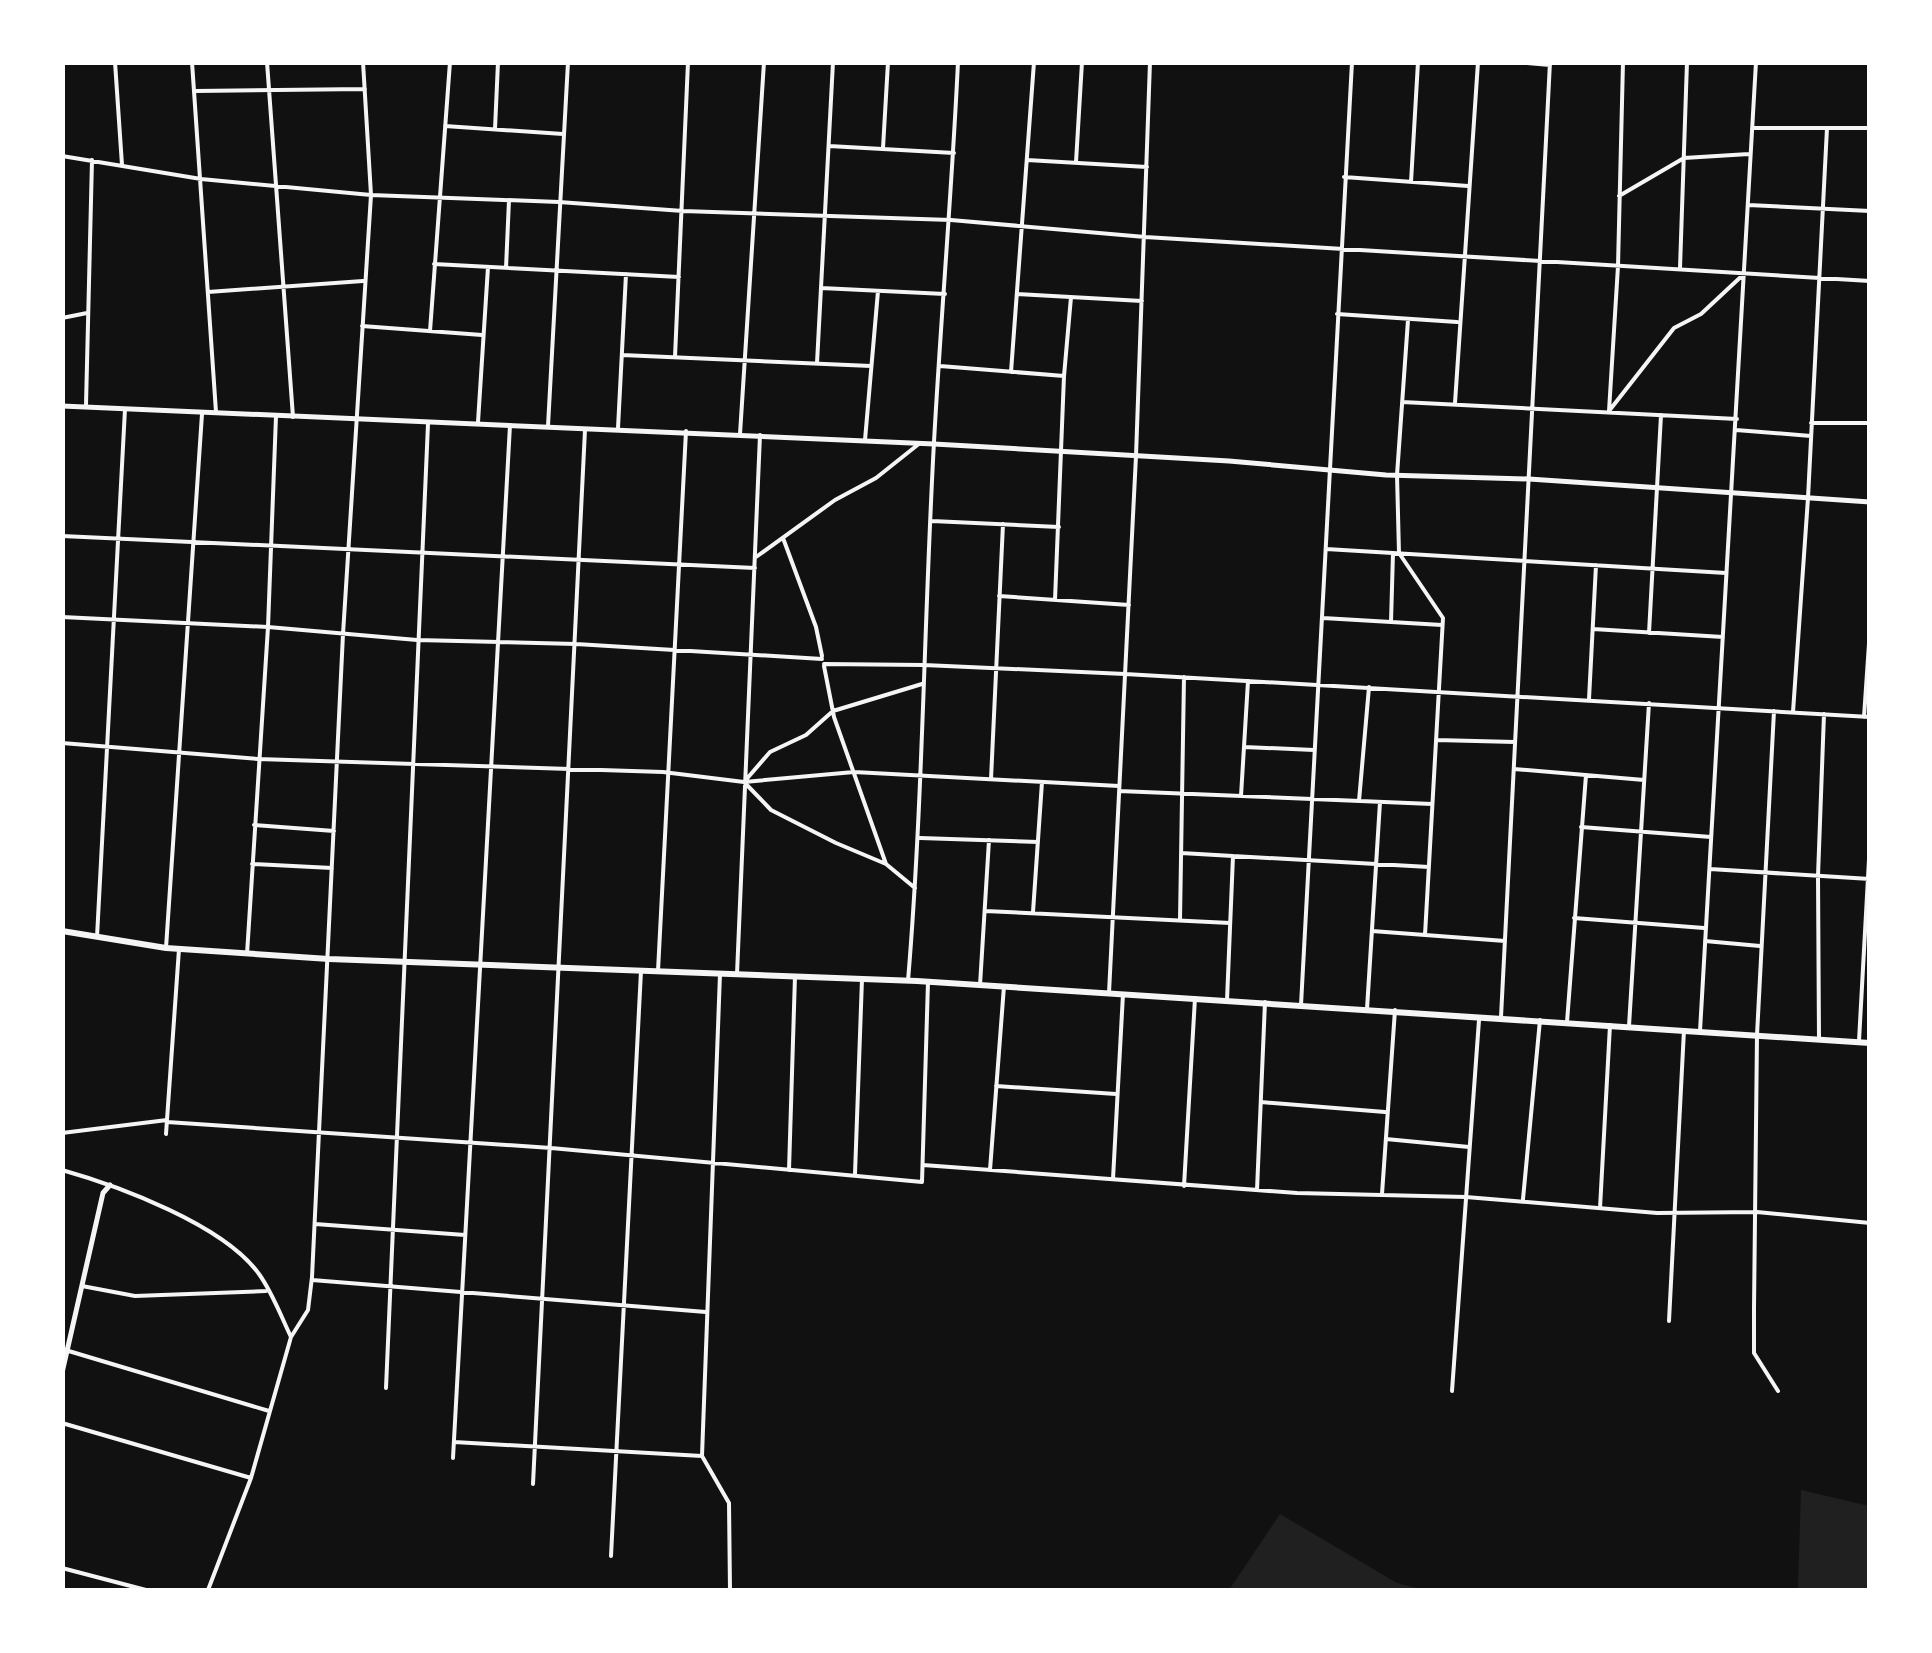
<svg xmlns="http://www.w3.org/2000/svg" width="1932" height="1653" font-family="'Fira Sans Condensed',sans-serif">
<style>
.green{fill:#202020}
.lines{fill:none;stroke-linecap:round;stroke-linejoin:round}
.minor{stroke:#f5f5f5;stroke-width:4}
.tertiary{stroke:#f5f5f5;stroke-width:5}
.secondary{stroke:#f5f5f5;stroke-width:6}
</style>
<rect width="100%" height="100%" fill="#111"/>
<path class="green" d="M1801,1490L1869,1506V1590H1798Z
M1280,1514L1397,1583L1423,1590H1229Z"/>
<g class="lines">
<path class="minor" d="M115,62L122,165
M192,62L216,412
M267,62L293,417
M1516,62L1550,65
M1623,62L1618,266L1609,411L1674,328L1701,314L1745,273
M195,91L365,89
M445,126L563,134
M1752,128H1870
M495,129L498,62
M829,146L954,153
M883,148L888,62
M62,156L201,179L371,195L559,202L683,211L951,220L1145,237L1870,281
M1027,160L1147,167
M1076,162L1082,62
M1344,177L1468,186
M1411,182L1418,62
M1619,196L1684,158L1749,154
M1748,205L1870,211
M434,264L679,277
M506,268L509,200
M1680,268L1687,62
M821,288L945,294
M208,292L363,281
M1017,294L1142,301
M1337,314L1457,322
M62,318L87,313
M1408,320L1397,475L1399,553L1443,618L1425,935
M362,326L482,335
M430,331L450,62
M622,355L871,366
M675,357L688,62
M817,363L833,62
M940,366L1064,376
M1011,372L1034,62
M1402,402L1737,419
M1455,403L1478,62
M86,405L92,160
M478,422L488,267
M1811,423H1870
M548,426L568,62
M618,428L626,274
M1736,430L1811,436
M740,434L764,62
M865,440L878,291
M932,521L1059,527
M62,536L755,568
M783,538L816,627L822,656
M1326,549L1726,573
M756,557L835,500L876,478L920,443
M999,596L1129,605
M1055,600L1064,376L1071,297
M62,617L268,627L417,640L576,644L822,659
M1323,618L1442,625
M1391,622L1393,553
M1593,629L1723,637
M1649,633L1661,415
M824,664L924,665L1125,674L1870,717
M824,666L834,717L886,864L915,888
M1589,699L1596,565
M1774,711L1757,1035L1754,1309V1353L1778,1391
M1793,712L1808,498L1827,128
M1864,717L1870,629
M1436,740L1515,742
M62,743L258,759L663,772L744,782L854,772L1119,786
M1244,747L1314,750
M1514,769L1644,780
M991,779L1003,524
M1119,791L1432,804
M1241,796L1248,681
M1359,801L1369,687
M254,825L334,831
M1581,827L1711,837
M920,838L1038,842
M1181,853L1429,867
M252,864L332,868
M886,864L836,843L771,810L744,782L770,752L806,735L833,711L922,684
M1710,869L1870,879
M985,911L1230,923
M1033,912L1042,782
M1574,918L1704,928
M1180,920L1184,677
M1372,931L1505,941
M97,937L125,409
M1705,941L1760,946
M166,948L202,414
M247,954L268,627L276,416
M658,971L686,431
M720,974L702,1456L729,1503L730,1590
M737,974L760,435
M908,981C923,801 924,621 934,442C941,315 952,189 958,62
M980,985L989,840
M1109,993L1136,456L1150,62
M1227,1000L1233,856
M1301,1005L1352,62
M1367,1009L1380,802
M1501,1017L1550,62
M1567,1022L1586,775
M1629,1026L1649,703
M1700,1031L1756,62
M1819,1039L1818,876L1824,714
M1859,1041L1870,841
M996,1086L1116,1094
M1261,1102L1385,1112
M167,1122L551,1148L922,1182L928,982
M62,1133L167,1120
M166,1134L179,949
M1386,1139L1469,1147
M923,1165L1297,1193L1466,1197L1657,1213L1757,1212L1870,1223
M62,1170C119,1186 224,1225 259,1274C272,1292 281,1316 291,1337
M789,1170L795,976
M990,1170L1004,986
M855,1174L862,979
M1113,1179L1123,994
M1184,1186L1195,998
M1257,1190L1265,1002
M1382,1194L1395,1010
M1523,1199L1540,1020
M1600,1208L1610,1025
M315,1224L465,1235
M312,1280L706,1312
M82,1286L135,1296L266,1291
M1669,1321L1684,1030
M62,1349L269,1411
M386,1388L428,424
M1452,1391L1479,1020
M62,1423L251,1478
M454,1442L702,1456
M453,1458L510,425
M533,1484L585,430
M611,1556L641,971
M62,1568L146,1590
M208,1590L251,1478L291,1337L308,1310L312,1277L343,634L371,195L363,62"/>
<path class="tertiary" d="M62,406L934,444L1229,461L1386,475L1529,479L1870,502
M62,1373L103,1193L110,1185"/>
<path class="secondary" d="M62,931L166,948L329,959L917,981L1870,1043"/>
</g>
<rect width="1932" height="1653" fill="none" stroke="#ffffff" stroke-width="130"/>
</svg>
